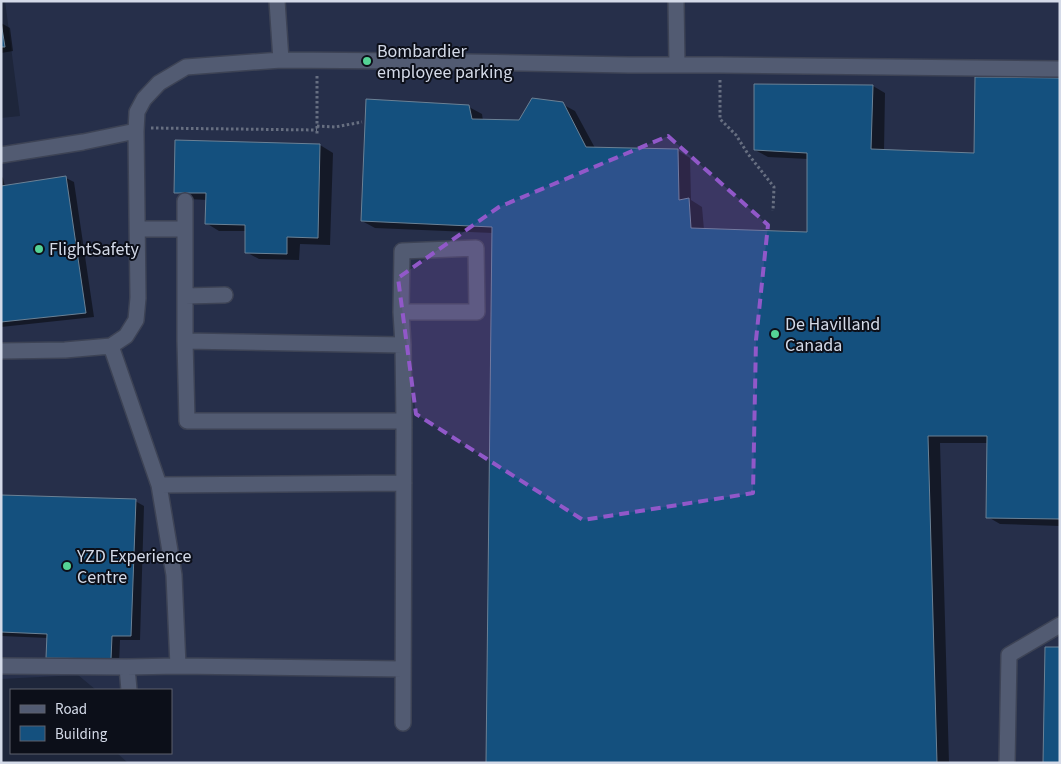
<svg xmlns="http://www.w3.org/2000/svg" width="1061" height="764" font-family="'Source Sans 3',sans-serif">
<style>
.built{fill:#262f4a}
.shadow{fill:#0007}
.building{fill:#14507e;stroke:#6b8195}
.lines{fill:none;stroke-linecap:round;stroke-linejoin:round}
.minor-casing{stroke:#3d4355;stroke-width:18}
.path{stroke:#676f81;stroke-width:3;stroke-dasharray:2.5 2.5;stroke-linecap:butt}
.minor{stroke:#525b72;stroke-width:15}
.marked{fill:#9158c9;fill-opacity:0.2;stroke:#9158c9;stroke-width:4;stroke-dasharray:10 6;stroke-linejoin:round}
.poi-dot{fill:#54d395;stroke:#0c0f19;stroke-width:2}
.labels{text-anchor:middle;dominant-baseline:central;stroke-width:4;stroke-linejoin:round;paint-order:stroke}
.poi-label{font-size:18px;fill:#d4dae8;stroke:#0c0f19;text-anchor:start}
</style>
<rect width="100%" height="100%" fill="#1e263b"/>
<path class="built" d="M5,1H1060V763H128L117,753H171V690H96L78,675L1,679V118L20,116Z"/>
<path class="shadow" d="M1,23L10,28L13,51L1,53Z
M1060,79V526L1000,524L988,517V443H940L949,763H487L493,233L375,228L362,221L469,107L482,114L483,121L520,122L562,104L575,111L595,148L677,150L690,158L691,200L702,207L704,230L809,233L808,159L768,157L755,150L873,86L885,93L884,151L975,154Z
M320,145L333,153L330,245L300,244L299,260L259,259L246,252V231H219L206,223L207,200L189,199L176,192Z
M1,176L3,178L5,187L66,178L74,182L94,317L1,327Z
M1,497L135,501L144,506L140,640H120L119,664L56,662L48,657V638L1,636Z"/>
<path class="building" d="M1,22L5,47H1Z
M975,77L1060,78V519L986,518L987,436H928L937,763H486L492,227L361,221L366,99L469,105L472,119L519,120L532,98L563,102L586,147L678,149L679,200L689,198L691,228L807,232V153L754,150V84L873,85L871,149L974,153Z
M175,140L320,144L318,238L287,237V254L245,253V225L205,224L206,193H174Z
M66,176L86,313L1,322V186Z
M1,495L136,499L131,636H112L111,659L46,658L47,634L1,632Z
M1045,647H1060V763H1043Z"/>
<g class="lines">
<defs>
<path id="minor" d="M277,1L281,60
M676,1L677,65
M1,155L83,142L136,131
M138,229H185V341L403,345L401,312H477L476,248L402,251L401,312
M185,229V201
M185,296L225,295
M185,341L187,421H404
M403,345L404,421L403,723
M111,346L159,485
M1,351L65,350L111,346L126,336L136,320L138,298L136,131L137,112L144,99L159,83L186,67L281,60L405,61L629,65H720L1060,69
M1,666L127,667L178,666L403,669
M178,666L174,575L159,485L404,483
M127,667L129,690
M1007,763L1009,655L1060,625"/>
</defs>
<use href="#minor" class="minor-casing"/>
<path class="path" d="M317,76V136
M720,80V119L736,135L748,154L774,187L773,211
M317,126L335,127L362,122
M151,128L317,130"/>
<use href="#minor" class="minor"/>
</g>
<path class="marked" d="M668,136L768,225L756,340L753,493L583,520L416,414L398,278L499,207Z"/>
<g class="poi-dot">
<circle cx="367" cy="61" r="5"/>
<circle cx="39" cy="249" r="5"/>
<circle cx="775" cy="334" r="5"/>
<circle cx="67" cy="566" r="5"/>
</g>
<g class="labels">
<g class="poi-label">
<text x="377" y="51">Bombardier<tspan x="377" dy="21">employee parking</tspan></text>
<text x="49" y="249">FlightSafety</text>
<text x="785" y="324">De Havilland<tspan x="785" dy="21">Canada</tspan></text>
<text x="77" y="556">YZD Experience<tspan x="77" dy="21">Centre</tspan></text>
</g>
</g>
<rect width="1061" height="764" fill="none" stroke="#d4dae8" stroke-width="5"/>
<rect x="10" y="689" width="162" height="65" fill="#0c0f19" stroke="#5c606c"/>
<rect x="20" y="705" width="25" height="8" fill="#525b72" stroke="#5c606c"/>
<text x="55" y="714" font-size="15" fill="#d4dae8">Road</text>
<rect x="20" y="726" width="25" height="15" fill="#14507e" stroke="#5c606c"/>
<text x="55" y="739" font-size="15" fill="#d4dae8">Building</text>
</svg>
